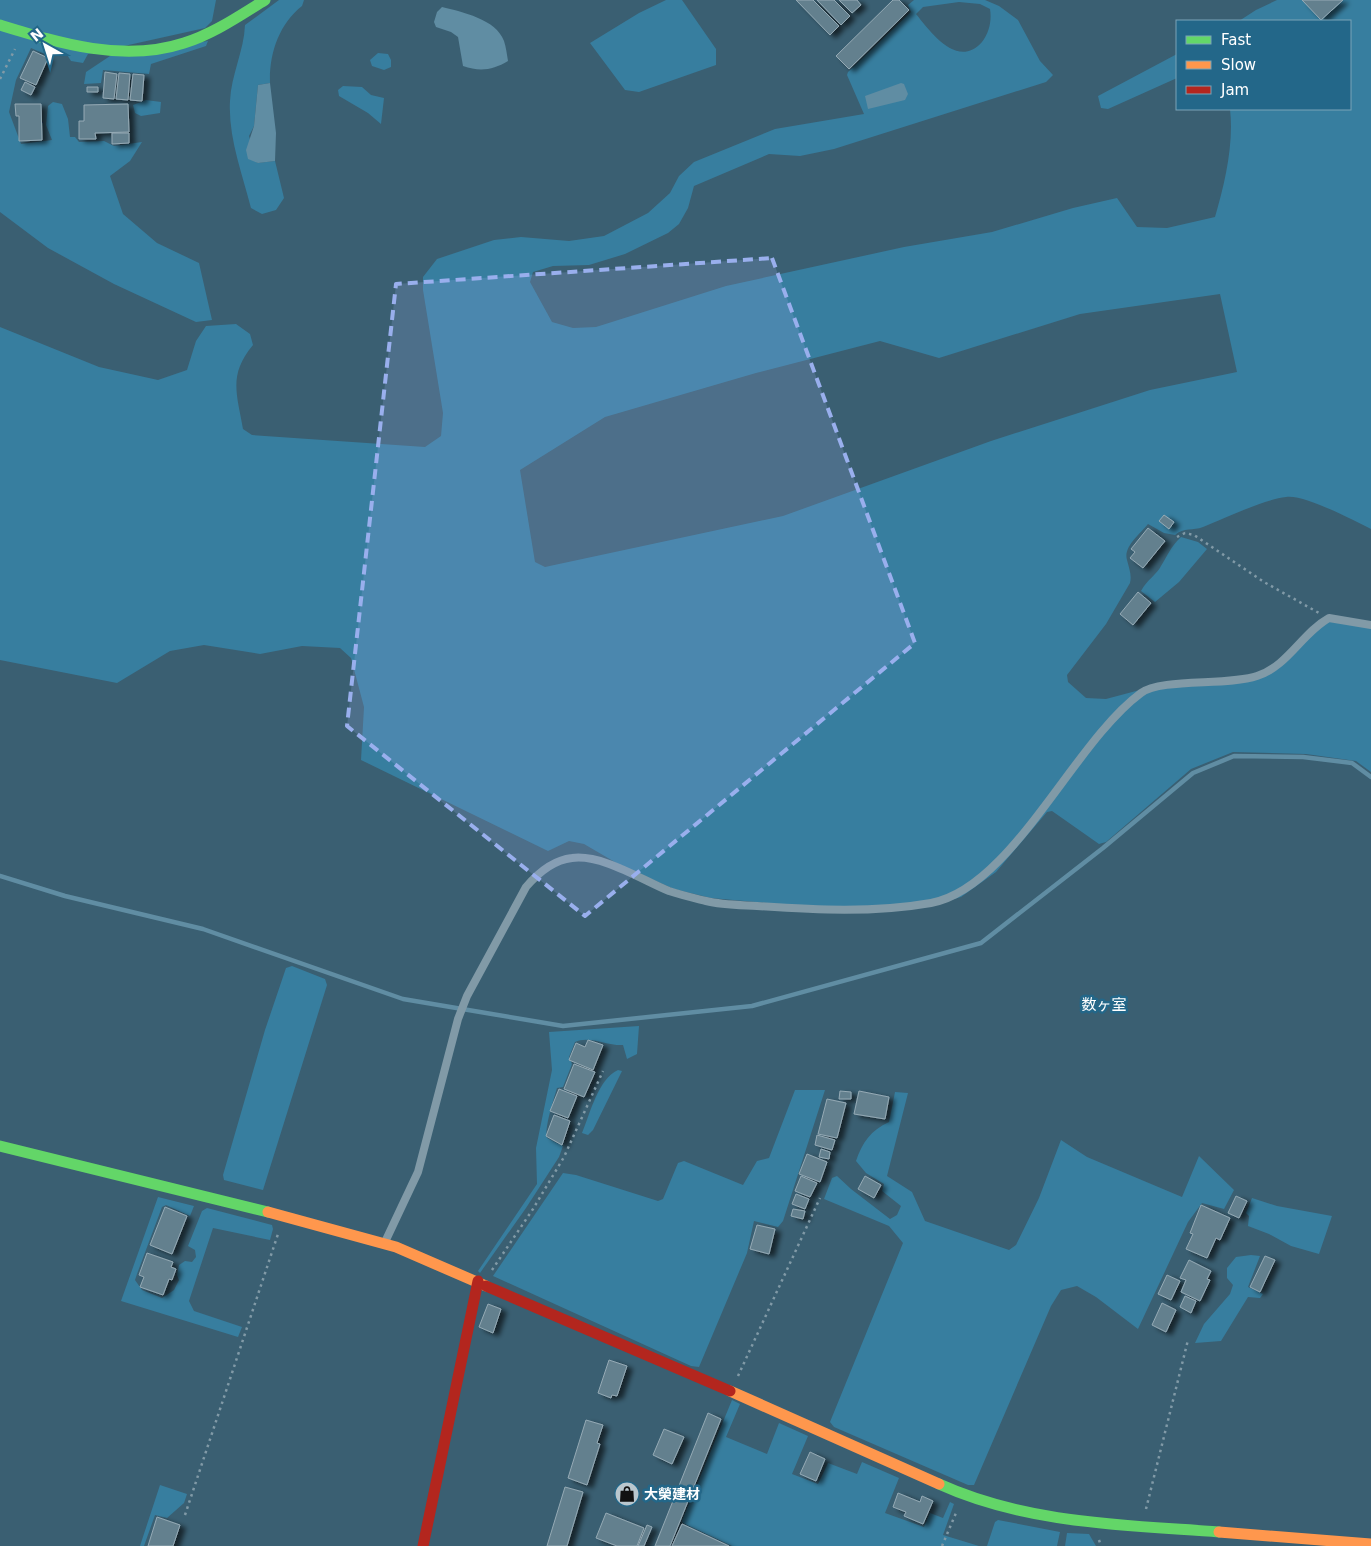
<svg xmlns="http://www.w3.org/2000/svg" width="1371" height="1546" font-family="'DejaVu Sans','Noto Sans JP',sans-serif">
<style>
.green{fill:#377e9f;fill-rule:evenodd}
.water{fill:#608da3}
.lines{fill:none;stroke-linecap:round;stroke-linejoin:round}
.stream{stroke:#608da3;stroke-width:4.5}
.building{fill:#64808e;stroke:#95aab5;filter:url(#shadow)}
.path{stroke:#819aa7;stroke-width:2.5;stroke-dasharray:2.5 4;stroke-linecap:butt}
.lane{stroke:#819aa7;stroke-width:8}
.fast{stroke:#63d668;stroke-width:11}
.slow{stroke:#ff974d;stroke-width:11}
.jam{stroke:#b3261e;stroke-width:11}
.marked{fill:#99afed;fill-opacity:0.2;stroke:#99afed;stroke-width:4;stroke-dasharray:10 6;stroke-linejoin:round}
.labels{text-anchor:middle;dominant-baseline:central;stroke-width:5;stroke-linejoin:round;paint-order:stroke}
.poi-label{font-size:14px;font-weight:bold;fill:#fff;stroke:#236789;text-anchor:start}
.neighbourhood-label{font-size:15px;fill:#fff;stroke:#236789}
</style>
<defs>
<filter id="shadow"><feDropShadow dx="5.5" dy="3" stdDeviation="2.5" flood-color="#0009"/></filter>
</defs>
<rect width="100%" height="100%" fill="#3a5f72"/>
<path class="green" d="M0,0H216L212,21L205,28L88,54L83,63L71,61L66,53L47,55L31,48L16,80L9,112L21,144L52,140L46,125L48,106L53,102L62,104L68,119L70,137H75L79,142L104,141L114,146L142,142L130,161L110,176L123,214L157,243L199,263L212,320L196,322L114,284L48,248L0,212Z
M279,0H304L302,6C279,24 269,54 270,83L258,85L254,126L249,136L257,163L275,161L284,198L276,210L262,214L251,208C242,173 228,137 230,101C231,75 244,51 245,25Z
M666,0H682L716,49V65L639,92L625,90L590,43L639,13Z
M914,0H985L999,6L1018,20L1040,61L1053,75L1046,82L834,149L800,156L769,154L694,186L688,208L679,224L668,233L625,254L589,265L553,266L533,272L530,282L552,322L573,328L596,327L726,286L904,247L992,232L1073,208L1117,198L1137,227L1167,228L1215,217C1225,183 1234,144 1230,109H1350V21H1239L1256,10L1277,0H1371V529C1353,520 1304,494 1286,497C1262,500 1226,518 1203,527C1193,531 1184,527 1175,535L1164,533L1148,524C1140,534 1123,547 1127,560C1129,568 1132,575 1130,583L1106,624L1067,675L1068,682L1086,698L1106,699L1166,683L1259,677L1326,621L1371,628V772L1356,761L1306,754L1233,752L1191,769L1106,842L1099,844L1052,811L1047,812L996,872L961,897L947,901L881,906L813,907L711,898L674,889L620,865L584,844L569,841L548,851L361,760L364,707L351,658L340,648L302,646L260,654L204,645L170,651L117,683L0,660V327L99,367L158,380L187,370L196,341L206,326L236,324L250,334L253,345C228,375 237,394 243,429L252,435L425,447L441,436L443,413L423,290V277L437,259L494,240L521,237L569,241L604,236L648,213L670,193L679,176L694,162L775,129L864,114L847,75L848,72L911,12L908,5ZM959,2L980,4L990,9C992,21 989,33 982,42C958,69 932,34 916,14L923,7ZM1220,294L1237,372L1150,390L991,441L783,516L545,567L535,562L520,470L605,417L756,373L880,341L939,358L1080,314Z
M208,41L206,46L151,64L149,74L103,70L101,83L84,84L86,72L110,56Z
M378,53L388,54L391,60V67L384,70L372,66L370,60Z
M1177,54V78L1108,109L1101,108L1098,96Z
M343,86L362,87L371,95L384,98L381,124L368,113L339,96L338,90Z
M146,100L161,102L160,113L141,116L135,113L133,105Z
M1181,537L1198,542L1207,549L1179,582L1155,602L1141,591C1147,580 1157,574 1161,566C1169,553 1170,548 1181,537Z
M292,966L325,979L327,985L263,1190L224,1180L223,1175L265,1030L286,968Z
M639,1026L637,1054L627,1059L623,1045C607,1046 589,1035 575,1042L569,1057L572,1064L563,1087L557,1088C554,1098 544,1129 547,1138L563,1146L559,1157L526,1208L480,1273L478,1271L537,1184L536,1148L552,1070L549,1032Z
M618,1070L622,1071L593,1130L588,1135L582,1133C590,1114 598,1079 618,1070Z
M795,1090H825L783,1221L778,1227L754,1221L747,1253L699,1367L691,1366L493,1276L563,1173L576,1175L658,1201L663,1199L678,1163L684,1161L743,1185L757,1161L769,1158Z
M895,1092L908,1093L887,1176L912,1192L925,1221L1009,1250L1016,1245L1039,1198L1061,1140L1087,1157L1182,1197L1199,1156L1234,1190L1224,1209L1202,1203L1188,1222L1138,1329L1096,1297L1077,1286L1061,1290L1051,1306L974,1485H968L834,1427L830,1422L903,1243L889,1226L824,1199L832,1178L837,1176L851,1189L890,1219L897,1215L901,1206L882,1191L884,1184L866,1173L856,1161C862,1143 871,1130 889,1122Z
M158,1197L194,1206L190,1216L166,1205L162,1207L137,1274L135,1280L142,1290L162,1298L174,1290L179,1280L177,1275L179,1265L185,1261L192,1262L196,1257L195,1250L188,1246L202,1211L207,1208L272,1225L273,1229L270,1240L213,1228L189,1301L194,1311L242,1327L238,1337L121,1301Z
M1252,1198L1277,1206L1332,1216L1319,1254L1291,1246L1269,1234L1248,1226L1249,1216L1246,1213Z
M1251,1255L1260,1256L1248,1287L1263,1294L1260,1298L1248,1297L1221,1341L1195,1343L1204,1324L1230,1294L1233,1285L1227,1278V1268L1236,1257Z
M732,1400L740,1404L726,1437L767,1454L779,1423L808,1436L792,1474L818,1484L828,1463L857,1474L862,1462L899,1478L885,1513L924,1527L930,1513L943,1518L950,1502L954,1504L943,1535L979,1546H732L683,1523L682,1521Z
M160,1485L187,1494L184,1503L167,1518L155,1515L144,1546H140Z
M998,1520L1060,1532L1057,1546H987L995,1522Z
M1067,1533L1089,1534L1096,1546H1065Z"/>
<path class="water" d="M442,7C462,12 496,19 504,41C506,47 507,55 508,61C493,70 480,72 463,66L458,37L451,32L436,27L434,22L437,12Z
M270,83L276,133L275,161L258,163L248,159L246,150L254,126L258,85Z
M901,83L904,84L908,94L905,100L868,109L865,96Z"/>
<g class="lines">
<path class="stream" d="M0,876L65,896L203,929L403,999L563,1026L752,1006L981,943L1103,848L1193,773L1234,756L1303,757L1352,763L1371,777"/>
</g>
<path class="building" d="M796,0H813L839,26L830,35Z
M817,0H834L850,16L841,25Z
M839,0H857L861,5L852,13Z
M893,0H899L909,10L849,69L836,56Z
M1302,0H1343L1321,20Z
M33,51L48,58L36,85L20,78Z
M105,72L117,74L114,99L103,98Z
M119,73L130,74L128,100L116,99Z
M133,74L144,75L142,101L130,100Z
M25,82L35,87L31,95L21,90Z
M87,87H98V92H87Z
M15,104H41L42,140L19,141V116H16Z
M128,104L129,132L95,133L96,139H79V121H84V105Z
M112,133H129V143L112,144Z
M1164,515L1174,522L1169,529L1159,521Z
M1148,528L1165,541L1143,568L1130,558L1135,552L1131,549Z
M1138,592L1151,603L1133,625L1120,614Z
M588,1040L603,1045L593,1070L569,1060L576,1043L585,1047Z
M574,1064L595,1072L584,1097L564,1089Z
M559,1089L577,1096L568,1118L550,1111Z
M840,1091L851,1092V1099H839Z
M859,1091L889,1097L885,1119L854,1114Z
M827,1099L846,1103L837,1138L818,1134Z
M554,1115L570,1121L562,1145L546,1136Z
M817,1135L835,1140L832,1150L815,1145Z
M821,1149L830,1152L829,1159L819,1157Z
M807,1154L827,1162L820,1182L799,1174Z
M801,1176L817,1183L810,1197L795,1191Z
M865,1176L881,1185L874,1198L858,1189Z
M796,1194L809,1199L805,1209L792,1204Z
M1236,1196L1247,1201L1239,1218L1228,1213Z
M1201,1205L1230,1218L1220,1240L1216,1238L1207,1258L1186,1249L1193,1234L1190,1233Z
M165,1207L187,1216L172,1254L150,1245Z
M793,1209L805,1211L803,1219L791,1216Z
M757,1225L775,1229L769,1254L750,1249Z
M147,1253L173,1262L171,1267L176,1269L172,1280L169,1279L163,1295L140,1287L144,1277L139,1275Z
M1265,1256L1275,1260L1260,1292L1250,1287Z
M1189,1260L1211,1271L1207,1279L1210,1280L1200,1301L1181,1292L1186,1280L1180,1278Z
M1167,1275L1180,1281L1171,1300L1158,1294Z
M1185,1296L1196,1301L1191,1313L1180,1307Z
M1162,1303L1176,1310L1166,1332L1152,1325Z
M488,1304L501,1309L493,1333L479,1327Z
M609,1360L627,1366L617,1396L612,1395L611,1398L598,1393Z
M708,1413L721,1419L670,1546H655Z
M586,1420L603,1425L597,1443L600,1444L587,1485L568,1478Z
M664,1429L684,1437L672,1464L653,1455Z
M810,1452L825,1459L816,1481L800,1474Z
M565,1487L583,1492L567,1546H547Z
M898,1493L920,1502L922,1496L933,1501L923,1524L904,1516L906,1512L893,1507Z
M606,1513L644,1528L637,1546H617L596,1538Z
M157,1517L180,1525L173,1546H148Z
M682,1524L729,1546H672Z
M647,1525L652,1527L644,1546H638Z"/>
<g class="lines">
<path class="path" d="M0,79L15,49
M1177,537L1185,533L1194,535L1264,582L1319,613
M492,1270L533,1209L564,1157L603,1071
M738,1376L820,1198
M1146,1509L1188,1340
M185,1515L278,1234
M1099,1540L1101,1546
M942,1546L956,1513"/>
<path class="lane" d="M385,1242L418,1172L458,1019L467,996L526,887C538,873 553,860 572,858C602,854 642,880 669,891C681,895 694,898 706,901C722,905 740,905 757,906C815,910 874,913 931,903C1012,888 1073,743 1141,693C1161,678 1227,686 1257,676C1288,666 1302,633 1329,618L1371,625"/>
<path class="fast" d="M0,25C59,43 123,63 184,43C213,34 239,16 265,0
M0,1146L268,1212
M939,1484C1027,1524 1125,1525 1219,1532"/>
<path class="slow" d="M268,1212L396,1247L486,1286
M730,1391L939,1484
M1219,1532L1371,1544"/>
<path class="jam" d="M486,1286L730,1391
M423,1546L478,1281"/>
</g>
<path class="marked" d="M772,258L915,643L585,916L347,726L396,284Z"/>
<defs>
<symbol id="shop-disc" viewBox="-11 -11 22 22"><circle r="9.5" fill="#bac7ce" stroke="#236789"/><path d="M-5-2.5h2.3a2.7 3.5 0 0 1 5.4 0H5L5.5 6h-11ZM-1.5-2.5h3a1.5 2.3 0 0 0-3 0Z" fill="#111"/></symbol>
</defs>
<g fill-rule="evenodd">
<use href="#shop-disc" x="613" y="1480" width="28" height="28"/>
</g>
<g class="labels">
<g class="poi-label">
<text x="644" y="1494">大榮建材</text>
</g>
<g class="neighbourhood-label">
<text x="1104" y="1005">数ヶ室</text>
</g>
</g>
<rect x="1176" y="20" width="175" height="90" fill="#236789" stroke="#7ba4b8"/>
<rect x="1186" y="36" width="25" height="8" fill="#63d668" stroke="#7ba4b8"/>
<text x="1221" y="45" font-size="15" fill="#ffffff">Fast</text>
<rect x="1186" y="61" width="25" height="8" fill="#ff974d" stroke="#7ba4b8"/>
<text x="1221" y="70" font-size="15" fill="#ffffff">Slow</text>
<rect x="1186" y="86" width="25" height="8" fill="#b3261e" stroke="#7ba4b8"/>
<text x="1221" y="95" font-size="15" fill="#ffffff">Jam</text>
<g transform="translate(45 45) rotate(321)" stroke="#236789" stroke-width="4" paint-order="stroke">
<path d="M0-4L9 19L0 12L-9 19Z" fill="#ffffff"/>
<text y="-8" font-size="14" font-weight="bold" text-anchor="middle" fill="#ffffff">N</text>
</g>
</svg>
